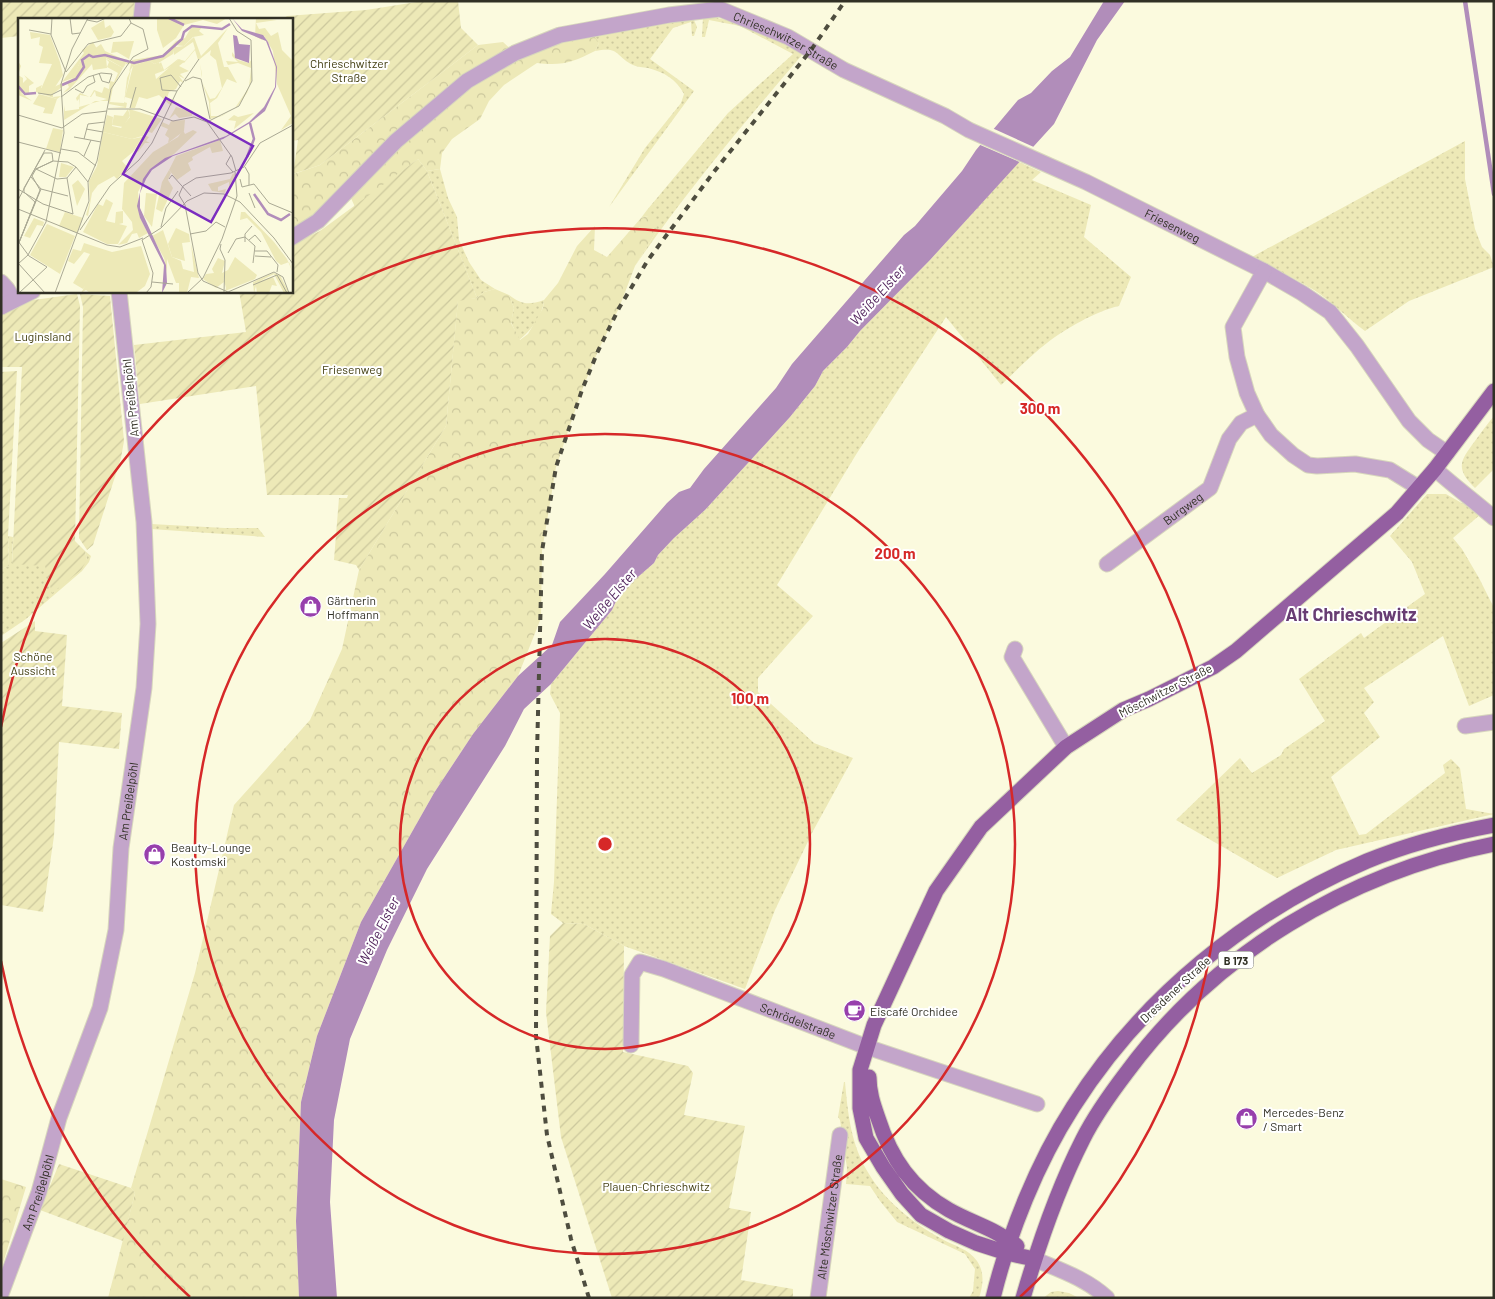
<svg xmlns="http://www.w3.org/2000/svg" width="1495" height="1299" font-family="Barlow,sans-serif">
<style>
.grass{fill:url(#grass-dots)}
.forest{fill:url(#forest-crowns)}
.garden{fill:url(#garden-furrows)}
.water{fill:#b18dba}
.pier{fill:#fbfade}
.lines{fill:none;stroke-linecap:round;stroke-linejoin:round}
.stream{stroke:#b18dba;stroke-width:4.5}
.minor-casing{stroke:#d7d6bd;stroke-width:17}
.major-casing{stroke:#d7d6bd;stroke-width:17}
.minor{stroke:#c3a5ca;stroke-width:15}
.major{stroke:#945fa1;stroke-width:15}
.rail{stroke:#4e4d3f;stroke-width:4;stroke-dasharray:6 6;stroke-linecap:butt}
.ring{fill:none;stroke:#d62828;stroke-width:2.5}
.labels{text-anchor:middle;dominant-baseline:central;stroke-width:4;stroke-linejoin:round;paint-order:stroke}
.shield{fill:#fff;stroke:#6f6e66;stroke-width:1}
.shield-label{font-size:11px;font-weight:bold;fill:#313025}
.street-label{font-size:12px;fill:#313025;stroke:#fff}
.park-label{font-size:12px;fill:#423e11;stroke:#fff}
.poi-label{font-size:12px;fill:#313025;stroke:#fff;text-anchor:start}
.water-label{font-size:14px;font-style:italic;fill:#54275f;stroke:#fff}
.district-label{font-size:18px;font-weight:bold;fill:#683d73;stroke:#fff}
.inset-river{fill:none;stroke:#b18dba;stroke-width:2.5}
.inset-road{fill:none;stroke:#aaa994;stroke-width:1}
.view{fill:#7b2cbf;fill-opacity:0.15;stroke:#7b2cbf;stroke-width:2.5}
.inset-edge{fill:none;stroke:#313025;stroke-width:2.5}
.centre{fill:#d62828;stroke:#fff;stroke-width:2.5}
.ring-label{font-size:15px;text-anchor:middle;font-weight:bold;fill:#d62828;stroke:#fff;stroke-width:4;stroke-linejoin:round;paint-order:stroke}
</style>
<defs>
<pattern id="grass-dots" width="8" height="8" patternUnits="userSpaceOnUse" patternTransform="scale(1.25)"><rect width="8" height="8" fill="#ede9b7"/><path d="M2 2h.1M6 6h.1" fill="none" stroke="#ccc89d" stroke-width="1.8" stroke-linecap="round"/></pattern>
<pattern id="forest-crowns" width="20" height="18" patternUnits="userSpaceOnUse" patternTransform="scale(1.25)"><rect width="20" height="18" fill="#ede9b7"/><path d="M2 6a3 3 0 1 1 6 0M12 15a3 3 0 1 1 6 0" fill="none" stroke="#ccc89d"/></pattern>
<pattern id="garden-furrows" width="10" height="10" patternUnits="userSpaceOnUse" patternTransform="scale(1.25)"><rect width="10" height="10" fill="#ede9b7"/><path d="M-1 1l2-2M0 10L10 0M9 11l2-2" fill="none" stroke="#ccc89d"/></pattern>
</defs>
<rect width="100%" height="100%" fill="#fbfade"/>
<path class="grass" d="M707,16C738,21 777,36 802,55C744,123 686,192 635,266L656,232L648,216L641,218L647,210L728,113L793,54L740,26L709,20L705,37H702L703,17Z
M694,20L697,27L694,36H692L691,22L673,28L650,59L694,91L609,207L645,148L681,103L684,94C676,79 664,72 648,68C643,67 637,67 633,65C615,56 620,46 595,51L599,43L579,36L640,24Z
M1465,141V179L1475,229L1482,247L1490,255L1494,267L1409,301L1365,331C1347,318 1333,302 1314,290C1294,278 1273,268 1252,257Z
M1019,162L1041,172L1032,180L1091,205L1084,237L1131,277L1119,306C1096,311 1065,329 1047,343C1031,355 1016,371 1001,385L946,317L857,453L777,585L813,616L758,678V692L814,743L853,758L813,831L775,910L745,989L624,946L584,924L563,923L551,914L554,882L560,713L550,694L551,684L612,610L617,599L631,583L654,563L658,555L674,538L705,510L790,417L815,386L823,371L847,347L860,331L930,260Z
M440,169L448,198L457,217L459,240L469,262L481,280L495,289L484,292L477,298L427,171Z
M509,295C522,305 529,305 544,300C543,315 531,331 519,340L511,322L514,308Z
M1494,416V469L1475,488C1455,468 1460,461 1475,441C1481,433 1487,424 1494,416Z
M1427,494H1446L1481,514L1453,538L1462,549L1479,578L1494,608V695L1469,706L1443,636L1364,688L1374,702L1364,713L1380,737L1331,777L1359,835L1366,834L1445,773L1443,765L1451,759L1460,768L1466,809L1494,814L1336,850L1277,878L1176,820L1240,758L1252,773L1281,755L1284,749L1325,721L1299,679L1361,633L1364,638L1425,594L1412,562L1390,536Z
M151,524L225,528H258L265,537L151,529Z
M8,536L13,537L12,564L87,560L85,551L91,556L89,562L82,571L26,619L1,636V569L9,566Z
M844,1082H845C848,1115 851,1145 869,1174C885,1201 914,1224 942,1239C954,1246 969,1249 977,1261C985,1273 983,1285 979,1298H969L973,1291L975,1269L965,1254L897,1222L880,1201L870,1186L846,1184L847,1168L840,1120L838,1117Z
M1058,1291L1069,1293L1079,1298H1043L1051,1292Z"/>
<path class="forest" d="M579,36H594L599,43L595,51C573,62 563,66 537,63L504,85L489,101L480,119L452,139L442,153L440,169L427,171L418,159L355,207L350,196L333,195L316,212L291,232V175L320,165L478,45L503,42L519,57Z
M648,216L657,222L656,232L635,266L619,308L598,351L582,390L556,467L542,551L541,618L518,676L473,734L434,793L361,922L317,1036L301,1102L296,1221L299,1298H108L135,1193L131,1188L195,973L234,805L310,720L342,649L359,570L446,426L458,300L477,298L484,292L495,289L509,295L514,308L511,323L520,340L528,334L543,308L544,300L558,283L577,246L595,226L594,250L607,257L641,218Z
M1,1179L26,1187L1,1270Z"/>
<path class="garden" d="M1,1H135L134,19H19V36L1,38Z
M423,1H458L461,28L478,45L320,165L293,174L298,140L291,141V19H283L287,16L366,10Z
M418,159L427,171L477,298L458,301L446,426L359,570L356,565L334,560L339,498H347L348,495H267L256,386L140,404L134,345L246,332L239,291H291V245L320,231Z
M77,294L80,306L75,541L85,551L87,560L81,570L52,593L45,566L12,564L22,367H1V310L19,302Z
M80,294L110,296L124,441L121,458L93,545L87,550L79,538L83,307Z
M17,371L8,536L9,566L1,569V372Z
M35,621V631L67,635L62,706L122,713L119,749L59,742L54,836L43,912L1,905V643Z
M563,923L584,924L624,946L623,1052L688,1066L693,1073L684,1115L745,1126L729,1208L751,1212L741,1280L793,1289V1298H612L561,1137L546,1012L550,936Z
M59,1164L131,1188L135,1193L123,1241L40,1210Z"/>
<path class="water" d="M1104,1H1125L1097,40L1054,124L930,260L860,331L847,347L823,371L815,386L790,417L705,510L674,538L658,555L654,563L631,583L617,599L612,610L551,684L524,709L505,746L427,869L387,950L350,1039L334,1120L330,1202L337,1298H299L296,1221L301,1102L317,1036L361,922L434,793L473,734L518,676L552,645L560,622L605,574L667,503L679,492L690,488L704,469L776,388L792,364L904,235L915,226L962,171L976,150L1018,100L1031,93L1052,71L1070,57Z"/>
<path class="pier" d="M992,128L1036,148L1022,163L978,144Z"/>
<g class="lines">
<path class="stream" d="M1465,1L1494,194"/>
<defs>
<g id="minor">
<path d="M141,19L143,1"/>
<path id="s1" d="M291,238L318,221L396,141L467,81L515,53L560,35L669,15L720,9L788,37L844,70L945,116L969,130L1086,182L1264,271L1302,293L1330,312L1357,346L1409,421L1428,440L1447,453"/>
<path d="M1264,271L1233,327L1237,357L1247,393L1257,415L1271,435L1293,455L1308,465L1317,466L1355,464L1390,470L1419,488"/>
<path d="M1,282C12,294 14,296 1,307"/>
<path d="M1,307L33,291"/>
<path d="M1435,469C1454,486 1474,501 1494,518"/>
<path id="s2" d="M1107,564L1210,488L1229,439L1241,423L1257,415"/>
<path d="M1015,649L1012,657L1066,747"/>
<path d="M1465,726L1494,722"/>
<path id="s3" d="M631,1045L632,975L640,962L664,969L867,1047L1037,1104"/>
<path d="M1034,1259C1060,1270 1087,1279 1107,1298"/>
<path id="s4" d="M1,1294L39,1192L59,1118L100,1008L116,930L121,848L144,688L148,624L144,522L119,291"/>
<path id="s5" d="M818,1298L840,1135"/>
</g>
<path id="major" d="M869,1077C869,1092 873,1104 878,1118C891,1159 912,1189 949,1210C972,1223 996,1229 1017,1246
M1034,1259L1007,1253L976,1243L949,1231L921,1215L902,1194L883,1167L866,1138L860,1108V1070L874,1025L936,891L981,827L1066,747L1123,710L1149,699L1213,667L1236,651L1397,513L1435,469L1494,391
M993,1298C1009,1233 1037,1163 1073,1107C1142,998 1249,911 1367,861C1408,844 1451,833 1494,825
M1023,1298C1039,1243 1057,1190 1083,1139C1095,1115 1111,1093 1127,1072C1215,953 1348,873 1494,844"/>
</defs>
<use href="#minor" class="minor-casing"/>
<use href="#major" class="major-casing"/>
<use href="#minor" class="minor"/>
<use href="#major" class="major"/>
<path class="rail" d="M589,1298L571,1239L547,1135L536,1036L537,754L542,551L556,467L582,390L598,351L619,308L648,260L713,173L811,50L845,1"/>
</g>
<g class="ring">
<circle cx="605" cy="844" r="205"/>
<circle cx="605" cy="844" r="410"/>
<path d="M190 1297A615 615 0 0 1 1 961M1 727A615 615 0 1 1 1020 1297"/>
</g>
<defs>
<symbol id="shop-disc" viewBox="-11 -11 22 22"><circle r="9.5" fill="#973fac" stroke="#fff"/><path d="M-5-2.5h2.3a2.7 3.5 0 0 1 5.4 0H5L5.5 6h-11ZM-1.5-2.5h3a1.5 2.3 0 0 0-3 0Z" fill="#fff"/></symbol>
<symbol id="cafe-disc" viewBox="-11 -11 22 22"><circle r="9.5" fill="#973fac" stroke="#fff"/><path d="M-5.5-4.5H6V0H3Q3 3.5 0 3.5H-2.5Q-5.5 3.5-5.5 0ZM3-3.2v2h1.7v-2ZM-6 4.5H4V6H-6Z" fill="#fff"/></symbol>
</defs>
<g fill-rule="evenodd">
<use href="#shop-disc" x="298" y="594" width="25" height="25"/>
<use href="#shop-disc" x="142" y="842" width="25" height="25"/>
<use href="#cafe-disc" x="842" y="998" width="25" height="25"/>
<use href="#shop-disc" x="1234" y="1106" width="25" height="25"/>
</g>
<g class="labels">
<rect class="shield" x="1218.5" y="951.5" width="35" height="17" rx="4"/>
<g class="shield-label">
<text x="1236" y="960">B 173</text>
</g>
<g class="street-label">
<text stroke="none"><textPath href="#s1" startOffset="576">Chrieschwitzer Straße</textPath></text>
<text stroke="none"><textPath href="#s1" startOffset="1005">Friesenweg</textPath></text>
<text transform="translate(130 398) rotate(-96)">Am Preißelpöhl</text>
<text stroke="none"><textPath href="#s2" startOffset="94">Burgweg</textPath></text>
<text transform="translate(1165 690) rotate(-27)">Möschwitzer Straße</text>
<text stroke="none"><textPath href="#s4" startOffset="512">Am Preißelpöhl</textPath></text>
<text transform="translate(1175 989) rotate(-43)">Dresdener Straße</text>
<text stroke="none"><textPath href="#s3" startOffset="254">Schrödelstraße</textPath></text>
<text stroke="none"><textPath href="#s4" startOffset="108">Am Preißelpöhl</textPath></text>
<text stroke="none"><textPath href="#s5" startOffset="82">Alte Möschwitzer Straße</textPath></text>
</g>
<g class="park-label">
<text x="349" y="63">Chrieschwitzer<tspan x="349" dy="14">Straße</tspan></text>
<text x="43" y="336">Luginsland</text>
<text x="352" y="369">Friesenweg</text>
<text x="33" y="656">Schöne<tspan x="33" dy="14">Aussicht</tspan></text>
<text x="656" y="1186">Plauen-Chrieschwitz</text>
</g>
<g class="poi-label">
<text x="327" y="600">Gärtnerin<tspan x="327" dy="14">Hoffmann</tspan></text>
<text x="171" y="847">Beauty-Lounge<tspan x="171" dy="14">Kostomski</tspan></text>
<text x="870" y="1011">Eiscafé Orchidee</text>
<text x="1263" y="1112">Mercedes-Benz<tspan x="1263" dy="14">/ Smart</tspan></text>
</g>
<g class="water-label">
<text transform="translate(877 295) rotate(-48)">Weiße Elster</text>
<text transform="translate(609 599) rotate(-50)">Weiße Elster</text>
<text transform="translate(378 931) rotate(-63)">Weiße Elster</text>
</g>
<g class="district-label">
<text x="1351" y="614">Alt Chrieschwitz</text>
</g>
</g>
<g transform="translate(18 18)">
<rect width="275" height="275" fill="#fbfade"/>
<path d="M210,10L200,25L206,49H210L219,65L209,61L199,80L192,85L193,98H203L217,90L231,69L233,50L220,45L210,47L208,43L220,44L214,38V34L220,42L231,45L234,41V62L229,75L220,88L204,98L192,101L191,84L184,64L192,81L197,80L204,70L198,42L192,37L193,32L182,41V46L184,56V60L182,46V41L180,42L177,32L166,45L161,41L154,48L145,53L144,52L143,48L138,50L143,44L146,52L160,41L167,43L177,31L175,24L156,37L155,30L158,26V29L166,28L176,19L183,38ZM87,40L105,50L109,44L113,46H107L95,69L92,84L106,85L109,60L113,51L106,84L109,85L108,90L91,89H107L91,86L90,83H77L46,102V87L47,93L61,91V81L59,83L58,80L62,75L72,79L76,72L84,75L86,69L91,71L92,63L96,64L100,55L89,49L91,44ZM77,73L78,78L89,81L61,89L62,77L73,79ZM110,91L112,98L105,109L94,107L96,97L105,98ZM202,122L205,133L194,135L192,129L174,139L175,142L170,145L173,152L159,162L151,152L158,138ZM43,145L56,149L48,159H41ZM215,155L218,158L214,169H211V164L200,169V173L208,171L207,175L194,173L190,166L212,161ZM145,212L154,239L163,243L165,251L176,254L173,226L181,260L173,259L169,275H161V265H158L149,241V254L146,240L134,218ZM255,255L262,257L271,275H266L256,256L242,263L255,259L259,268L254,267L251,275H239L238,268L236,275L235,264Z" fill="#ede9b7" fill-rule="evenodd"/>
<path d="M139,0H209L199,6L185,2L166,7L158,20L145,30L139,12ZM238,0L259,2L238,5L241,11L247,10L253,18L260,14L264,32L275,43V105L263,112L273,98L259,66L255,33L246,18L244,22L237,18ZM86,2L87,10L92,7L96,14L93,19L80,22L73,10ZM174,8L184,9L181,13L186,17L175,19L166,28L157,27L155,36L142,44L136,46L131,42L115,48L111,54L114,42L145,37L158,23L167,20ZM83,26L87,33L109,43L105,50L88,40L89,50L75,52L74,46L51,72L45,75L51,69L49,65L35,76V79L43,78L39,81L18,74V70L24,67L23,70L31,71L54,61L64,40ZM0,43L3,48L0,57L5,60V65L9,61L6,57L16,65L11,68V77L3,75L14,83L0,77ZM165,112L167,116L175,112L179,114L156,136L132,151L120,174L122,200L130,215L121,220L119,215L114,216L109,225L100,227L115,212L114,204L104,191L106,165L135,134L160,119ZM85,114L114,121L124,119L115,134L104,143L110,150L99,161L96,158L80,167L74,175L70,198L68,197L72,183L71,163L79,148ZM223,194H227L256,224L269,241L275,255L271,244L263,247L258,243L243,214L229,200L222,202Z" fill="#ede9b7"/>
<path d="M29,206L57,218L42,256L12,237Z" fill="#ede9b7"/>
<path d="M12,14L32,17L42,44L45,57L33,75L31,71H23L34,46L21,45L25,29L21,27L22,19L13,21ZM116,23L111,41L99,34L93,35L95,24ZM75,24L79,31L76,35L64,40L55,60L44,64L66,35L64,32ZM161,41L166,44L161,48L171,53L162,56L167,61L161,58L166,65L162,63L158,71L151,74L149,80L157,82L153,88L141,77L129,81L121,79L117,90H112L114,81L107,79L115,48L131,42L136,46L141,44L145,53L137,56L138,61ZM21,76L39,81L34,96L25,95L27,90L15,86ZM158,89L175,94L174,98L161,100L157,96L151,101ZM111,91L144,101L134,115L128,113L125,117L131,119L128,123L132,125H127L120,134L117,132L124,118L114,121L85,114L89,97L95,99L94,108L103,110L112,99ZM236,95L216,111L218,103L210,102L216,97L220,99ZM167,102L166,113L150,125L151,120L147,117L150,111L143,108L144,104L151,107L153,103ZM35,110L45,112L42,134L28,131ZM151,152L153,155L150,162L155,170L144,194L138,191L144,164ZM60,162L67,171L59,188L54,167ZM128,175L139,176L134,209L126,198ZM88,181L95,185L88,203L97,205L98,194L105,193V205L101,206L109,208L100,226H89L65,214L80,186L85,188ZM16,200L26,204L25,208L19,207L12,220L6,218ZM158,210L171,216L172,224L164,225L167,243L154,239L150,226ZM66,225L94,234L123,228L132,256L127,268L119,274L72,275L68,272L63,275L67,268L65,271L55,265L72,236L66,234L56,246L50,243L55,231L63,233ZM217,239L239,257L237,261L207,273L208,270L205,259L206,264L198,270L185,261L188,256L196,255L194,251L200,240L207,243L204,255L210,252Z" fill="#ede9b7"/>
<path d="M47,194L65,200L59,215L41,208Z" fill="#ede9b7"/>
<path d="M214,0L224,11L245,17L250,24L259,49L258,69L247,93L232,105L205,121L155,138L134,152L128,161L122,175V190L148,247L149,265L144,275L146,247L122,200L119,188L125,161L132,151L147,140L208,118L231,104L246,89L257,69L258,49L248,23L224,13ZM215,17L219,18L221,26L232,27L231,45L217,40Z" fill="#b18dba"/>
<path class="inset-river" d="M151,0L166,7M44,67L58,61L66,49L64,42L71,37L75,39L87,37L116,45L145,38L164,21L166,14L174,8L204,11L212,6M0,68L7,76L18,75M229,139L236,121L232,105M236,176L250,196L263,202L272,196"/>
<path class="inset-road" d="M34,0L33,17L48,54L70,26L103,18L113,5M52,0L54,16L62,15M69,2L79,4L88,0M11,12L33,16M167,63L175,59L183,61L192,101M57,71L65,75L69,68L77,64L75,57M159,73L144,72L142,60L153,57L163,69M20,75L33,77L43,72M43,79L70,59L83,55L94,56L91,65L84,63L81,55M112,90L118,69M90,91H122L155,103L176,99L189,104L214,139L218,153M0,97L44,110L64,96L89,93M189,104L221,88L234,63L233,22L219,13L211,0M68,111L85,114M56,119L83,124M66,121L70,106L87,104M0,124L43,135M43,131L60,134L78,148M213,137L208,146L215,154M66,138L73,122M227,149L231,156V167M18,151L35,143L50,144L58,149L70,164L71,183L37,275M18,151L39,161L49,160L58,149M13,159L23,171L50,178M49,160L55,196M151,161L154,157L173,178M222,161L224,169L236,166L251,185L275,195M70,164L79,143L93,71L115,39L130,31L125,11L113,5L111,0M0,171L25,186L55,196M231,175L237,190M0,182L27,132M167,187L180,255L185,263L210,274L256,254L265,259L271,275M167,187L161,177L165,168L178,160L213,155L226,149L242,125L275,107M0,191L89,227L102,229L125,220M143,209L148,190L160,173M62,212L92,168L121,142L134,125L159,73L181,41M172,216L188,213L198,204L207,209M231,222L237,217L243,224M0,223L11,238L29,249L1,275M227,224V216L234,208M203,226L202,231L207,242L206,274M0,227L23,171M0,227L17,184L6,174V170L26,135H34L35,143L18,151L14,158L22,172L0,227M237,233H249L260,247L259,254M210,235L218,221L227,219L237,228L235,245M237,238L253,239M0,245L27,275M0,246L10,237L28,204L46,115L43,66L54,31L70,0M134,264L155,266M235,267L259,257L269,275M128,275L133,269L135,255L124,222L143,210L169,183L186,175L206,176L222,184L256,220L275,246M169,275L185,260L204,221L219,178L217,154"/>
<path class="view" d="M148,80L235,128L193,204L105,156Z"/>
<rect width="275" height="275" class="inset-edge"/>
</g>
<circle cx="605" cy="844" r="8" class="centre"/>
<g class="ring-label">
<text x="1040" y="414">300 m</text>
<text x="895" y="559">200 m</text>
<text x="750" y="704">100 m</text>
</g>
<rect width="1495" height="1299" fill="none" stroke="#313025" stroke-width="5"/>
</svg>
